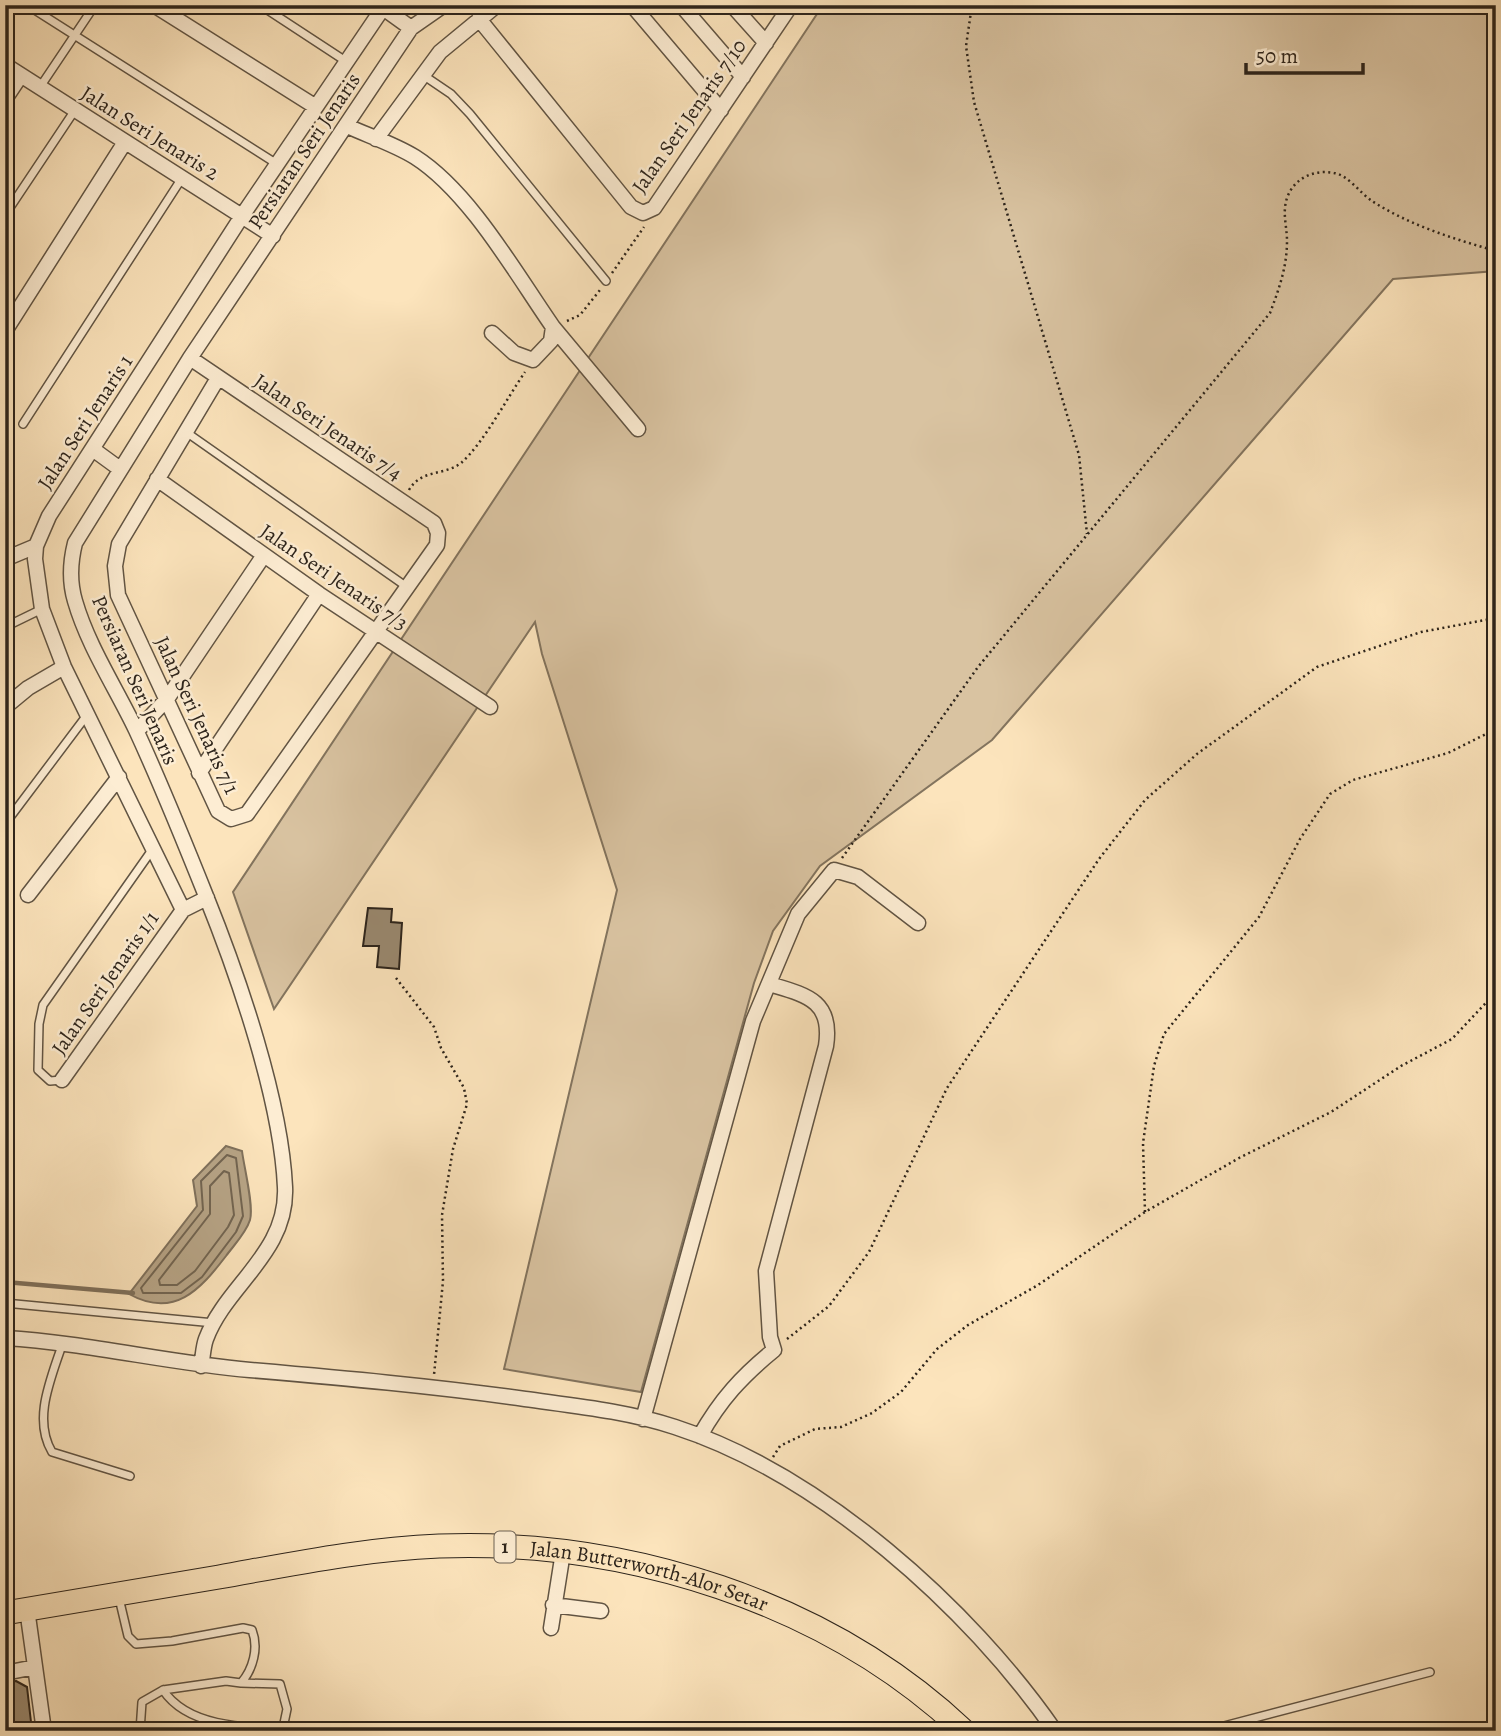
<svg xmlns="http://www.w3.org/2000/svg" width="1501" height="1736" font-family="Alegreya,serif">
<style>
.green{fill:#d9c3a1;stroke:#83745e;stroke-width:2}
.water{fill:#b6a385;stroke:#7f705b;stroke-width:2}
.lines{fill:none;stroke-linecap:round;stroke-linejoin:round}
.shore{stroke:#726450;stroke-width:2}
.stream{stroke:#7f705b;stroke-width:4.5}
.building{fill:#99886f;stroke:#2d241b;stroke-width:2}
.service-casing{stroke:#615443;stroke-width:10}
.minor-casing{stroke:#615443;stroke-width:17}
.primary-casing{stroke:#2d241b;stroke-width:25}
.path{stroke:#2d241b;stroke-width:2.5;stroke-dasharray:2 3.5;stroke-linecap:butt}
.service{stroke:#fdedd3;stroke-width:7}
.minor{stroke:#fdedd3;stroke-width:14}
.primary{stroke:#fce4bc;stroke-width:23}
.labels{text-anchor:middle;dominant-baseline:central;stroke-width:5;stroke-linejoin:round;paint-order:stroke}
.shield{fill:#fdedd3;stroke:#6b6052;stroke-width:2}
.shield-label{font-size:19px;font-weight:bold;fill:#2d241b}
.street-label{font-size:21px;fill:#2d241b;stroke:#fdedd3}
</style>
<rect width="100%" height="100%" fill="#fce4bc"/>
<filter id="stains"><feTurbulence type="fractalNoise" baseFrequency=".00286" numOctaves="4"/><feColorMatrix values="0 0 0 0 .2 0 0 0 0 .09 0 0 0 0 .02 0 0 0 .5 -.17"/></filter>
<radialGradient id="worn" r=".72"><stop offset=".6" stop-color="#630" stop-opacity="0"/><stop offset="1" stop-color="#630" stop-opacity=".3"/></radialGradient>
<path class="green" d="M823,5H1496V271L1393,279L992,740L820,866L773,931L754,983L641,1392L504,1369L617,890L542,654L535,622L274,1009L233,892Z"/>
<path class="water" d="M226,1146L242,1151C244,1167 254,1206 250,1220C246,1233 234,1245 226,1256C200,1290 174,1319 129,1294L197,1206L193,1180Z"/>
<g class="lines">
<path class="shore" d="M227,1155L236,1158L243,1216L236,1232L202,1277L181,1293H143L141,1288L203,1210L201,1181Z
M224,1171L229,1173L234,1215L228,1227L195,1271L177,1285H160L159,1280L210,1214V1186Z"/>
<path class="stream" d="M5,1282L133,1293"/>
</g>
<path class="building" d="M368,908L392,909L391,922L402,923L399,969L377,967L379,946H363Z
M16,1681L27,1687L31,1722L5,1725V1682Z"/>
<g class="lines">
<defs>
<path id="service" d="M27,5L277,164
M260,5L347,62
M423,75L451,94L470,114L606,281
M40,87L95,5
M5,215L75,110
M23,424L182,178
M186,432L407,587
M5,627L42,609
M5,824L87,715
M62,1080L50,1081L38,1070L39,1024L43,1005L152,850
M5,1303L214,1323
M63,1342C52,1377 32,1418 52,1452L130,1476
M119,1598L128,1636L136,1644L172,1641L243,1628L252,1630C259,1648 253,1669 241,1683L226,1681L163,1690
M140,1731L142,1702L163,1690C187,1726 242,1728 283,1728L287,1709L280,1684L241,1683
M1205,1731L1430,1672"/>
<path id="minor" d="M154,5L316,107
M379,5L411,28
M632,5L721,110
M681,5L743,77
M732,5L766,43
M479,19L631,207L643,213L654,208L791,5
M5,65L273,236
M5,99L21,75
M347,126C369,136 394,144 415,157C470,192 516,274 553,327L551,341L533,360L514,353L492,333
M376,139L440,52L497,5
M553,327L638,429
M5,331L125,142
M190,358L434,523L438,533L437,545L247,814L231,819L218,811L118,595L115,566L119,544L218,378
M94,450L120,469
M157,479L319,594L490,707
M5,559L36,546
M5,707L28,688L64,667
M137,731L167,699L264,555
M199,773L319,594
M28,895L119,777
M207,898L183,910L64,667L42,609L35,559L36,546L49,516L242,216L385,5
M62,1080L183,910
M5,1338C88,1343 168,1363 250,1370C342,1378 433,1386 525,1399C575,1406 626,1411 675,1427C820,1474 969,1607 1055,1731
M201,1366C203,1357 203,1347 206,1339C226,1285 288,1253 285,1187C281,1100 239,978 206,896C184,841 161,784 136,730C116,688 88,646 75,601C69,581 70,563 75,543L190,358L411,28L444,5
M643,1419L753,1021L798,914L834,870L858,877L918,923
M700,1436C720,1400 742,1376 774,1350L770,1337L766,1271L826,1046C833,1000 806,995 769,984
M553,1605L601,1611
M27,1609L44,1731
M551,1628L563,1552
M5,1673L35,1667"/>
<g id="primary">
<path id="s1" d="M5,1613C76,1601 148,1589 219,1577C292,1564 364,1549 439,1546C626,1539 826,1601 964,1731"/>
</g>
</defs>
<use href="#service" class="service-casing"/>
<use href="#minor" class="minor-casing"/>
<use href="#primary" class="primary-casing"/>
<path class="path" d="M972,5L966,46L974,102L1079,455L1087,534
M612,273L644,227
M567,321L580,315L600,290
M409,490C421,469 444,476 461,463C483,444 507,398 525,372
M842,858L978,667L1270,313C1279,289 1287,267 1287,241C1287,226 1282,213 1287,198C1294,178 1314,169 1334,173C1348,175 1360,193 1372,201C1409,225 1454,239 1496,251
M396,978L434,1027L441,1048L464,1088L467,1104L453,1149L442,1215L443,1281L434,1375
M1145,1212L1143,1143L1154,1066L1164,1034L1259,917L1300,839L1330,794L1353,780L1448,753L1496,729
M787,1339L829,1306L869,1252L947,1088L1099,859L1145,800L1197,754L1317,667L1421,632L1496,618
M773,1457L780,1446L815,1429L841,1427L872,1413L901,1392L937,1349L968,1325L1038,1285L1145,1212L1239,1158L1331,1112L1401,1066L1452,1039L1496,992"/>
<use href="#service" class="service"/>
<use href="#minor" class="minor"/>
<use href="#primary" class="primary"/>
</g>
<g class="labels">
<rect class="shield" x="494.5" y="1531.5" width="21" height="31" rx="5"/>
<g class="shield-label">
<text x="505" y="1547">1</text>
</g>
<g class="street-label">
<text transform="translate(689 116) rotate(-55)">Jalan Seri Jenaris 7/10</text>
<text transform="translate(150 133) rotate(32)">Jalan Seri Jenaris 2</text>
<text transform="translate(304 151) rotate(-56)">Persiaran Seri Jenaris</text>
<text transform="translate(85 422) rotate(-57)">Jalan Seri Jenaris 1</text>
<text transform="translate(328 427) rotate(34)">Jalan Seri Jenaris 7/4</text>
<text transform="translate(334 577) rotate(34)">Jalan Seri Jenaris 7/3</text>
<text transform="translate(135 680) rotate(66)">Persiaran Seri Jenaris</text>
<text transform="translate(197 715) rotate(65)">Jalan Seri Jenaris 7/1</text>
<text transform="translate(105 983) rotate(-55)">Jalan Seri Jenaris 1/1</text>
<text stroke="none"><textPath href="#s1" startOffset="653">Jalan Butterworth-Alor Setar</textPath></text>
</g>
</g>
<rect width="1501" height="1736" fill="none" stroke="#fce4bc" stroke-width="28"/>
<rect x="7" y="7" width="1487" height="1722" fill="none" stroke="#2d241b" stroke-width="3.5"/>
<rect x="14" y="14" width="1473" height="1708" fill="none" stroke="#2d241b" stroke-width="2"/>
<path d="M1246 63v10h117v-10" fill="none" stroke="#2d241b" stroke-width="3.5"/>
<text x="1256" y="63" font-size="21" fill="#2d241b" stroke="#fdedd3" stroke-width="5" paint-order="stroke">50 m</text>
<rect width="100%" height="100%" filter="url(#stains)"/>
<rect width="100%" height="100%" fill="url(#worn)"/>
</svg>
